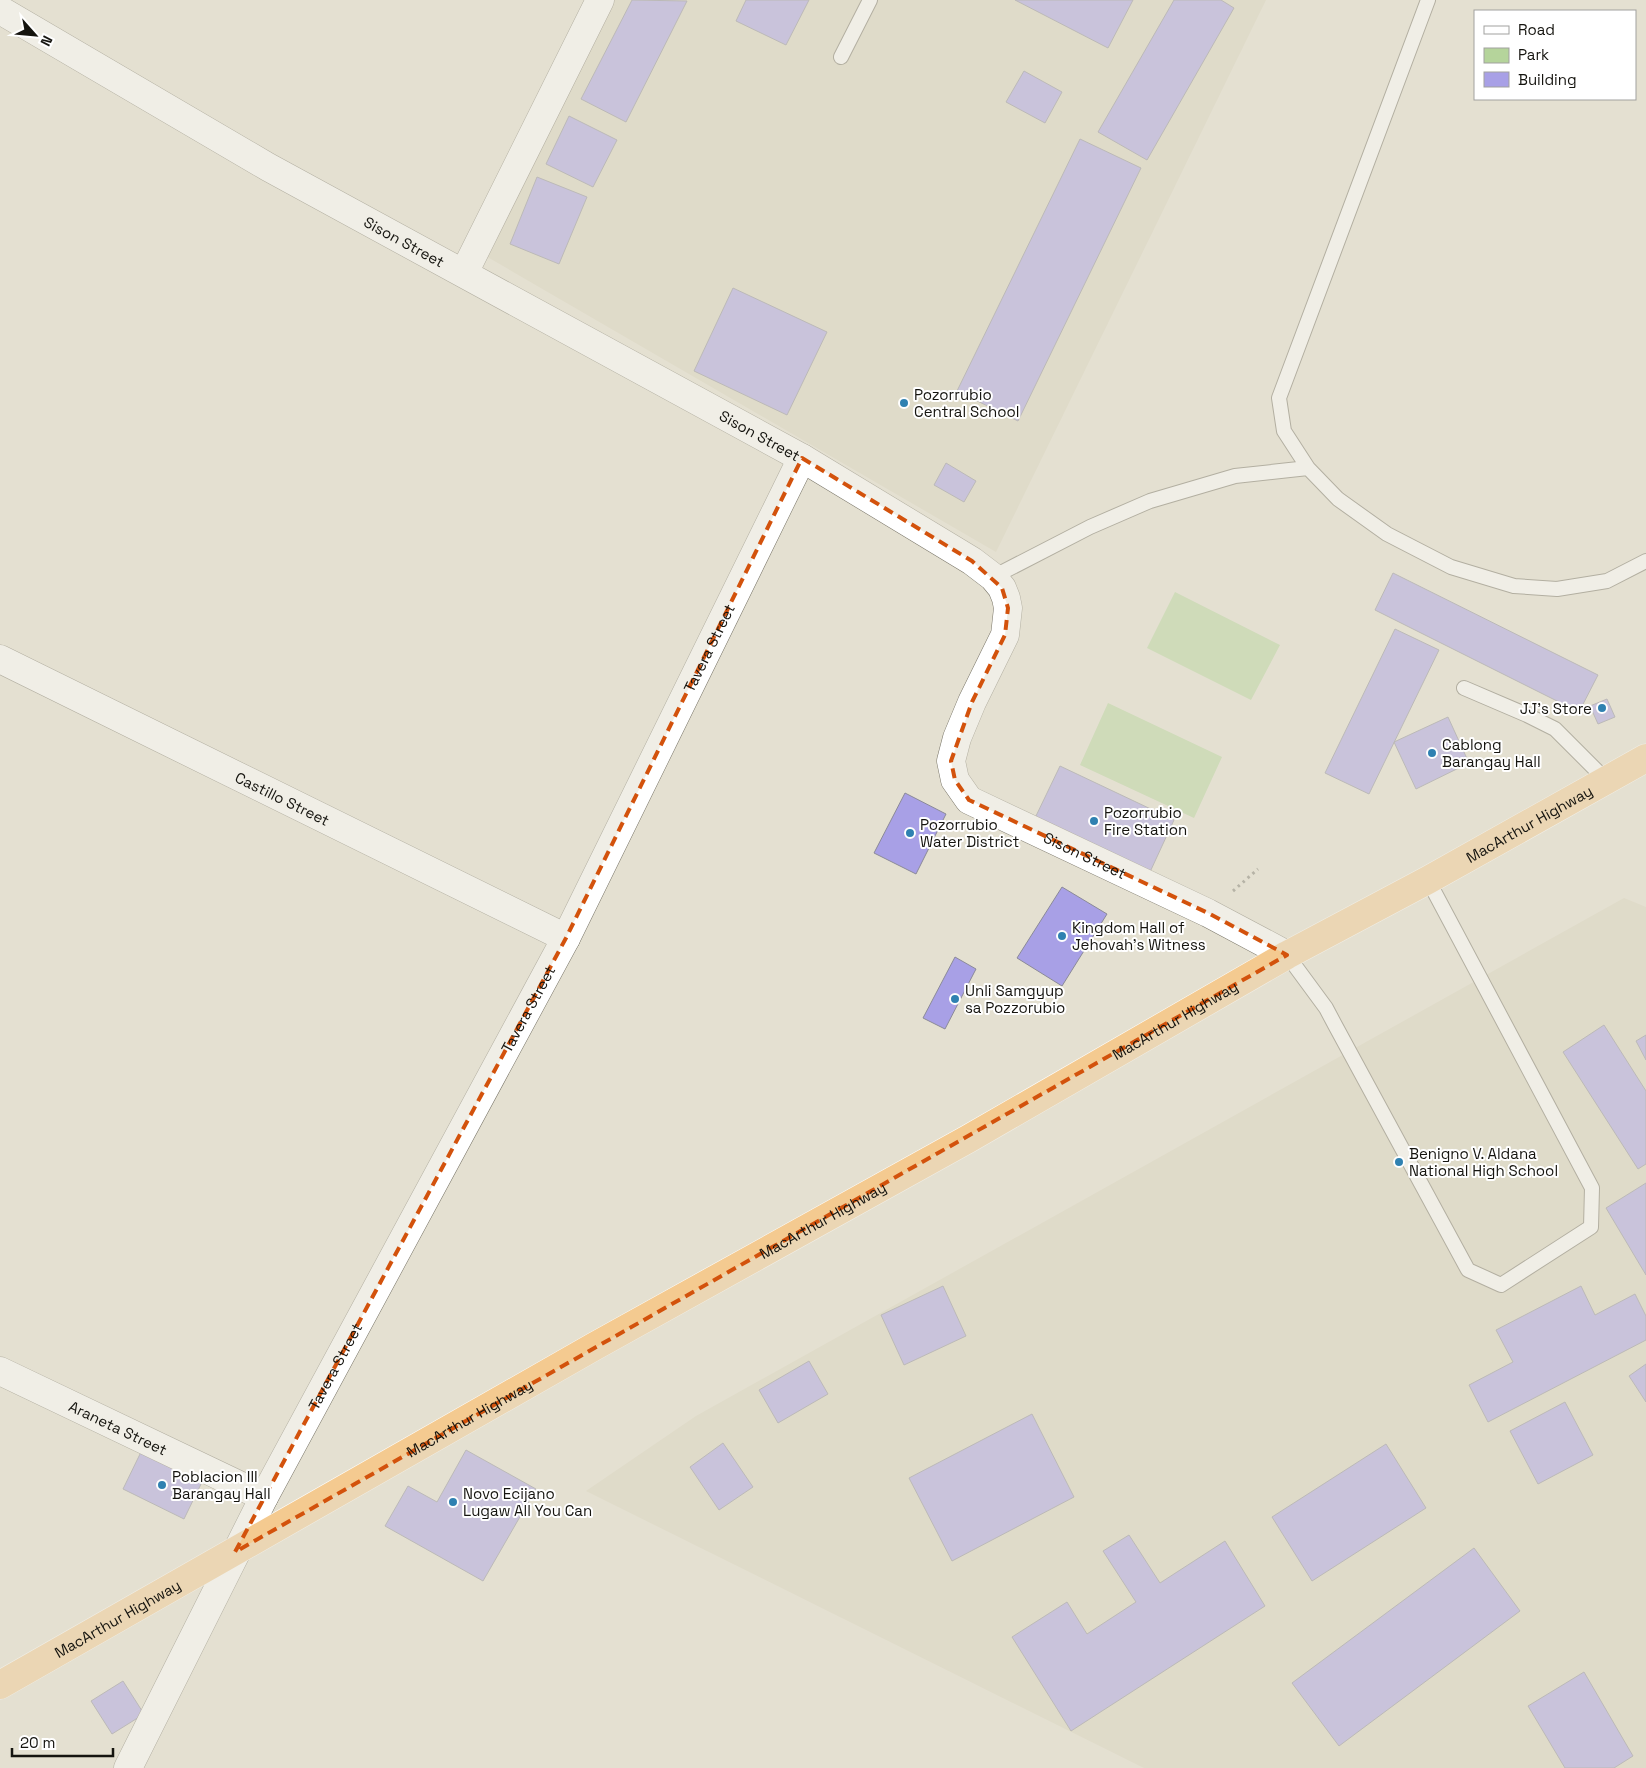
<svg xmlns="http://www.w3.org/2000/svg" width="1646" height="1768" font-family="'Space Grotesk',sans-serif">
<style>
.built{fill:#dad4be}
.green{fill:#b5d49b}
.building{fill:#a8a0e6;stroke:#8b8a98}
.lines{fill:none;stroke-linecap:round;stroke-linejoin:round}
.service-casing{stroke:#787467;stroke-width:16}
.minor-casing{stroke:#787467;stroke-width:29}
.tertiary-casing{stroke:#787467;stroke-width:29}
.trunk-casing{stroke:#fff;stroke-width:29}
.path{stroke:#7f7d72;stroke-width:3;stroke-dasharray:2.5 4;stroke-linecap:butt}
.service{stroke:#fff;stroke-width:14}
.minor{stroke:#fff;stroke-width:28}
.tertiary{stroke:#fff;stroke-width:28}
.trunk{stroke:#f4ca90;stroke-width:28}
.marked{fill:none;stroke:#d3520c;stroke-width:4;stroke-dasharray:10 6;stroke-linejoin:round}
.poi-dot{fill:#2f81b1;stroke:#fff;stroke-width:2}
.labels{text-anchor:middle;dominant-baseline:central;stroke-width:4;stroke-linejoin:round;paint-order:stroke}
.street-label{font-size:15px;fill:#15140f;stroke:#fff}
.poi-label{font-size:15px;fill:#15140f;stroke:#fff;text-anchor:start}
</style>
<rect width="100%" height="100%" fill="#e4e0d1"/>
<path class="built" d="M613,0H1266L996,552L484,255Z
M1624,898L1646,907V1768H1144L586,1491L696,1416Z"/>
<path class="green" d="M1175,592L1280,645L1251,700L1147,648Z
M1108,703L1222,757L1194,818L1080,765Z"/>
<path class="building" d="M632,0L687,1L626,122L581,99Z
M746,0H809L786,45L736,21Z
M1015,0H1133L1108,48Z
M1174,0H1221L1234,8L1147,160L1098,132Z
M1024,71L1062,92L1045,123L1006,102Z
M569,116L617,140L593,187L546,164Z
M1080,139L1141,168L1018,421L957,391Z
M537,177L587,197L559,264L510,244Z
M733,288L827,332L787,415L694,371Z
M946,463L976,481L964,502L934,485Z
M1393,573L1598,675L1579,712L1375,610Z
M1395,629L1439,650L1369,794L1325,773Z
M1607,699L1615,717L1598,724L1590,706Z
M1448,717L1469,763L1416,789L1394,742Z
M1060,766L1174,820L1150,872L1035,818Z
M905,793L946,814L916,874L874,853Z
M1062,887L1107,914L1062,986L1017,958Z
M955,957L976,969L945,1029L923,1018Z
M1604,1025L1646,1091V1164L1638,1169L1563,1052Z
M1646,1035V1060L1636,1041Z
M1646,1183V1275L1606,1208Z
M943,1286L966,1336L904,1365L881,1315Z
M1581,1286L1595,1315L1635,1294L1646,1316V1340L1488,1422L1469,1385L1513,1362L1496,1330Z
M809,1361L828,1394L778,1423L759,1390Z
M1646,1364V1402L1629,1376Z
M1565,1402L1593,1455L1538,1484L1510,1431Z
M1032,1414L1074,1497L952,1561L909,1478Z
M723,1443L753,1487L719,1510L690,1467Z
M1386,1444L1426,1508L1312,1581L1272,1517Z
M466,1450L536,1489L483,1581L385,1526L408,1486L437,1502Z
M141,1452L202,1482L184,1519L123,1489Z
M1129,1535L1160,1583L1225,1541L1265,1606L1071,1731L1012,1637L1067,1602L1087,1634L1136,1602L1103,1551Z
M1474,1548L1520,1611L1339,1746L1292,1683Z
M1584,1672L1633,1756L1614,1768H1565L1528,1706Z
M123,1681L144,1714L112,1734L91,1701Z"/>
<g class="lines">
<defs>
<path id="service" d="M841,57L870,0
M1308,468L1338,499L1387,534L1451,567L1514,586L1557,589L1607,581L1646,561
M993,577L1090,527L1150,501L1235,476L1308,468L1284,431L1279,398L1428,0
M1464,688L1527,715L1555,729L1607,781
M1287,955L1326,1008L1335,1025L1468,1270L1501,1285L1591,1227L1592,1188L1428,880"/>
<g id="minor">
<path d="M464,273L600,0"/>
<path id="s1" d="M0,659L566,938"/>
<path id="s2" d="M0,1371L264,1497"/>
</g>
<g id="tertiary">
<path id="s3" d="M0,10L268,167L802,458L972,561L993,577L1002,588L1006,598L1008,608L1005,635L972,702L957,738L951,761L955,780L969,800L1208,913L1287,955"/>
<path id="s4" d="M128,1768L264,1497L566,938L802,458"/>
</g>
<g id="trunk">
<path id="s5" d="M0,1685L595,1346L968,1139L1287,955L1428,880L1646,758"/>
</g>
</defs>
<use href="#service" class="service-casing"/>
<use href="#minor" class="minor-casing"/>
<use href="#tertiary" class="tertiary-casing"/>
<use href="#trunk" class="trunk-casing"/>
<path class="path" d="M1233,891L1258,869"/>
<use href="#service" class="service"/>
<use href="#minor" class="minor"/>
<use href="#tertiary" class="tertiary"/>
<use href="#trunk" class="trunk"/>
</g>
<path d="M0 0H1646V1768H0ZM802,458L972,561L1002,588L1008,608L1005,635L972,702L951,761L955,780L969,800L1208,913L1287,955L235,1552L566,938Z" fill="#e4e0d1" fill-opacity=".55" fill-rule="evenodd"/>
<path class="marked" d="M802,458L972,561L1002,588L1008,608L1005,635L972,702L951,761L955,780L969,800L1208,913L1287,955L235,1552L566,938Z"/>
<g class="poi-dot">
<circle cx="904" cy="403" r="5"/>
<circle cx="1602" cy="708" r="5"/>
<circle cx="1432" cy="753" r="5"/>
<circle cx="1094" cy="821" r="5"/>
<circle cx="910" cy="833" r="5"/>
<circle cx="1062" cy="936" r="5"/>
<circle cx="955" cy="999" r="5"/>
<circle cx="1399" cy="1162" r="5"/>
<circle cx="162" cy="1485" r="5"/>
<circle cx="453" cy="1502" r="5"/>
</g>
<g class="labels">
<g class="street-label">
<text stroke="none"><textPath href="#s3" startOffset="466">Sison Street</textPath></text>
<text stroke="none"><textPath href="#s3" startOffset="871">Sison Street</textPath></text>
<text stroke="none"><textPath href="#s4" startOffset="1262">Tavera Street</textPath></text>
<text stroke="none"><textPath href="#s1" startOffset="315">Castillo Street</textPath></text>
<text stroke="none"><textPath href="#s5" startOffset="1755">MacArthur Highway</textPath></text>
<text stroke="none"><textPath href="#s3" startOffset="1516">Sison Street</textPath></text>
<text stroke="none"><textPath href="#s4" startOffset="858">Tavera Street</textPath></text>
<text stroke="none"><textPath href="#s5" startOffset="1350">MacArthur Highway</textPath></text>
<text stroke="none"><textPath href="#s5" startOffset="945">MacArthur Highway</textPath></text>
<text stroke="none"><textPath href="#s4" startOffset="452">Tavera Street</textPath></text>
<text stroke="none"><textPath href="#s5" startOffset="540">MacArthur Highway</textPath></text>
<text stroke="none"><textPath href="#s2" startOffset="131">Araneta Street</textPath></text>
<text stroke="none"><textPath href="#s5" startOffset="135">MacArthur Highway</textPath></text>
</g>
<g class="poi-label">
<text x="914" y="394">Pozorrubio<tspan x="914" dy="17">Central School</tspan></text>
<text x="1592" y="708" text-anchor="end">JJ's Store</text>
<text x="1442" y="744">Cablong<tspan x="1442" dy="17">Barangay Hall</tspan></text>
<text x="1104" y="812">Pozorrubio<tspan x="1104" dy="17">Fire Station</tspan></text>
<text x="920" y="824">Pozorrubio<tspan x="920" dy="17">Water District</tspan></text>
<text x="1072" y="927">Kingdom Hall of<tspan x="1072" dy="17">Jehovah's Witness</tspan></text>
<text x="965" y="990">Unli Samgyup<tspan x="965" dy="17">sa Pozzorubio</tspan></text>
<text x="1409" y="1153">Benigno V. Aldana<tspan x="1409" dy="17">National High School</tspan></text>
<text x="172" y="1476">Poblacion III<tspan x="172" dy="17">Barangay Hall</tspan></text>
<text x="463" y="1493">Novo Ecijano<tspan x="463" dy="17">Lugaw All You Can</tspan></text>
</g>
</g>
<rect x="1474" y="10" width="162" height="90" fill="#ffffff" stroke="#a1a19f"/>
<rect x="1484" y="26" width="25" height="8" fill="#ffffff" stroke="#a1a19f"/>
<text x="1518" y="35" font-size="15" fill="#15140f">Road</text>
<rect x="1484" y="48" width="25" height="15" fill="#b5d49b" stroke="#a1a19f"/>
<text x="1518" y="60" font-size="15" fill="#15140f">Park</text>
<rect x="1484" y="72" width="25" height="15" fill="#a8a0e6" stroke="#a1a19f"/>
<text x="1518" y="85" font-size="15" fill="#15140f">Building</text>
<g transform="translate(35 35) rotate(117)" stroke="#ffffff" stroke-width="4" paint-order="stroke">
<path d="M0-4L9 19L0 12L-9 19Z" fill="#15140f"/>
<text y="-8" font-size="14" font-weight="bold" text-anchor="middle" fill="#15140f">N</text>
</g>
<path d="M12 1748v8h101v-8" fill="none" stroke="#15140f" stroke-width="2.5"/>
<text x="20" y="1748" font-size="15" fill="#15140f" stroke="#ffffff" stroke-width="4" paint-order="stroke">20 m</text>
</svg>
